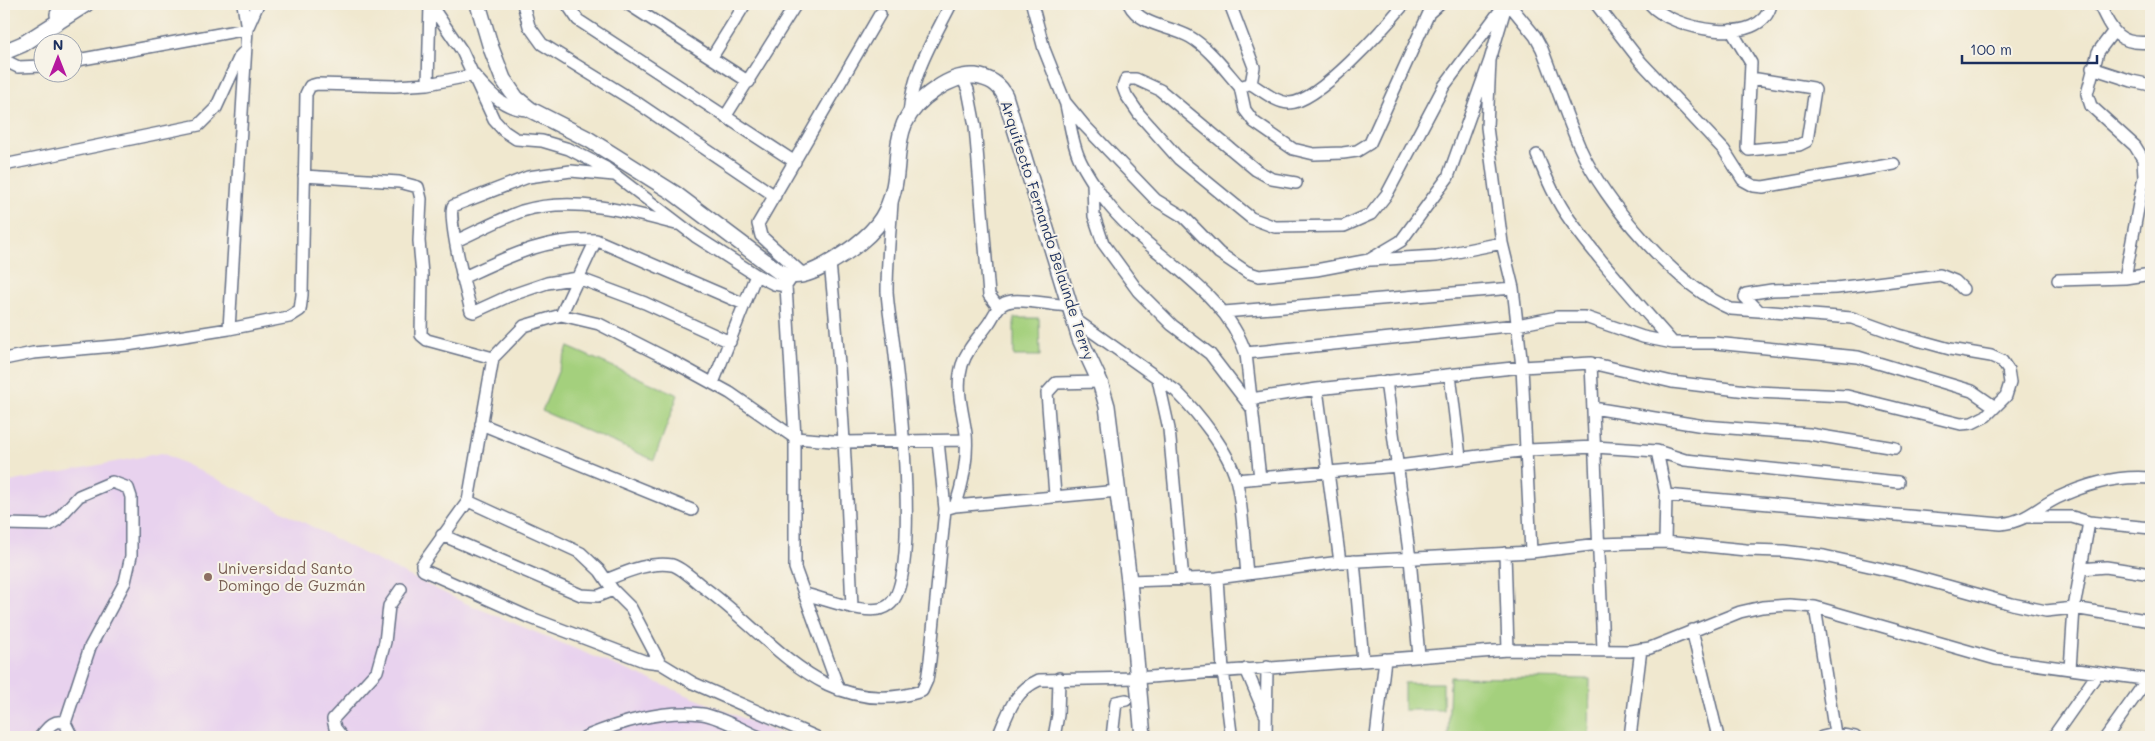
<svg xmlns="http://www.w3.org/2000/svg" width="2155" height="741" font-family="Mali,sans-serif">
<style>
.built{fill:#e8d2ee}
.green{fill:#a4d07d;stroke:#60806e}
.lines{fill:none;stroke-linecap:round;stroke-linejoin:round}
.minor-casing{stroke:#667086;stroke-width:14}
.major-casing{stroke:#667086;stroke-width:18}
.minor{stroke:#fff;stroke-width:11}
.major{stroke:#fff;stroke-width:15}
.education-dot{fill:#8d6e63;stroke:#f7f3e8;stroke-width:2}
.labels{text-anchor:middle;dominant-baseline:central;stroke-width:4;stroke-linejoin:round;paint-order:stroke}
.street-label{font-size:15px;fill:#1b2f5e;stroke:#f7f3e8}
.education-label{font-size:15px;fill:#785e54;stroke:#f7f3e8;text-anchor:start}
</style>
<rect width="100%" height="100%" fill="#f7f3e8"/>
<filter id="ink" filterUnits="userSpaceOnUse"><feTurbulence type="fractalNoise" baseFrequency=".02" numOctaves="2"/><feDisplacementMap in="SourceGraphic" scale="10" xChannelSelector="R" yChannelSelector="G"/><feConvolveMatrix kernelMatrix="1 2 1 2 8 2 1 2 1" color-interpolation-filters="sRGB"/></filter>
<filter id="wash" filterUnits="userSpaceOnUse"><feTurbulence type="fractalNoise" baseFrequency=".0096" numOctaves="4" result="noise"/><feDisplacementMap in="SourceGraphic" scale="20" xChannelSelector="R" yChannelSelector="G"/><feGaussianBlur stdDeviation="1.12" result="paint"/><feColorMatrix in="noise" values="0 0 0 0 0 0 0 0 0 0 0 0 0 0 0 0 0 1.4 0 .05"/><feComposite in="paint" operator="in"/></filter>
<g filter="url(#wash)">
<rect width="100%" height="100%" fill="#f0e8cf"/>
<path class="built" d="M162,453L271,505L362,553L463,602L788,737H4V483Z"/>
<path class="green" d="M1014,318H1039L1040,356H1014Z
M568,347L678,395L654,460L542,411Z
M1450,677L1590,679L1589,737H1448Z
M1404,683H1443V710H1404Z"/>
</g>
<g filter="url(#ink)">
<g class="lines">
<defs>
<path id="minor" d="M430,4L462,51L494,120L504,131L516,139L542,141L569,149L606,168L695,236L756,275L774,284L786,286L792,277
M523,4L529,26L542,44L639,104L775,196
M567,4L578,20L795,162
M628,4L749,82
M1032,4L1044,49L1065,102L1084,125L1156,200L1184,217L1219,253L1247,272L1259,276L1316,270L1369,260L1401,241L1448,177L1490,60
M1129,4C1140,26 1171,26 1190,37C1209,48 1225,70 1240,87L1246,85
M1230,4L1254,67L1251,84C1263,91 1275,102 1289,103C1318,103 1385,27 1404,4
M1596,4L1641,62L1724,150L1743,180L1754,186L1763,187L1894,164
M1650,4C1671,29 1762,49 1771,4
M2099,4C2112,31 2118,46 2151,42
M1505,9L1490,60L1487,127L1502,243L1513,288L1522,367L1531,552
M57,22L56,14L63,4
M1731,30L1751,63L1747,148L1749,150L1799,145L1807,141L1815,90L1813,88L1751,78
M2113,32L2098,52L2087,94L2091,106L2135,146L2143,159L2144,177L2125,278
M712,57L745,4
M4,60L18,67L42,66
M72,61L247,29L243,4
M2092,68L2132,81L2151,85
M962,77L968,90L975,126L989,295L998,307
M428,84L430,4
M1240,87L1245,110L1254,122L1293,149L1314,154L1343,153L1357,151L1370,143L1429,13L1439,4
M1066,105C1070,122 1072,144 1080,160C1086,173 1096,187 1104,199C1144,254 1225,287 1246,354L1260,478
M909,114C912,73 933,40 951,4
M725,117L796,4
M1537,155C1546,177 1556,201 1570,220C1601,263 1638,303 1673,343
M4,165L199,125L216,108L240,56L245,51
M614,175L571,171L528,177L453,206C447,216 467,296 471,311L474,312L509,296L547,283L578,278L645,303L730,342
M304,176L399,182L418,187L421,199L419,241L422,274L421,335L427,340L493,358
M1093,182L1094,216L1103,243L1138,291L1172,325L1210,354L1253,410
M1296,183L1272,179L1256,170L1160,90L1136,79H1126L1123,87L1126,95L1139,114L1179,159L1251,218L1275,227L1344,226L1371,214L1387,194L1444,86L1505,4
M456,241C478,231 500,219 522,211C572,196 628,211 676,224
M1371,260L1437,256L1502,243
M830,263C842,378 847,492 852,607
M804,275L761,236L758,224L880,14
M462,278C507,257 546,237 596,240L744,304
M2058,280L2125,278L2151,274
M786,286L795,438V568L839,690
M1759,311L1745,297L1746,294L1772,290L1836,288L1940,275L1955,281L1963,289
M1224,312L1513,288
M561,315L596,240
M1073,318L1176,391C1198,413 1228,450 1236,479C1243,505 1244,546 1247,574
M229,329L247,29L258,4
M1246,353L1517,325L1557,317H1585L1643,337L1673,343H1715L1858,357L1972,391L1995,407
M4,359L33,353L127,345L229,329L289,317L300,310L302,295L306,94L310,86L317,84L395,86L428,84L474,75C490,93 504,111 531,110
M1591,363L1603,649
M1450,375L1460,457
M1158,379L1169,429L1183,580
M1386,381L1410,559L1419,656
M713,383L756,275
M1317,389L1340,562
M1251,399L1317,389L1522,367L1591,363L1672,382L1755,392L1847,396L1961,424L1972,423L1986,416L2006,396L2010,383L2008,370L2002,361L1991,356L1950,349L1899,335L1852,318L1731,309C1676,286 1604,202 1580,148C1566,116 1555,82 1542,49L1535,36L1509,4
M1593,408L1704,426L1809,434L1895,448
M481,424L692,510
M1657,451L1666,495L1665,542
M1236,480L1398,466L1528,450L1595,447L1657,451L1685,460L1898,482
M1055,495L1047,393L1056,383L1100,382
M1666,495L2001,524C2027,521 2035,509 2057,498C2086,484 2119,475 2151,478
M468,501L581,553L600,571L613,590L631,608L660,663L693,683L816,737
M955,506L1118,491
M945,509L955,506C963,485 968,456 966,434C963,411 955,389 962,365C967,349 979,337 989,323C996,313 997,303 1012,301C1025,299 1054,305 1069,306
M2028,517H2072L2089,522L2151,528
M4,524L49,525L57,520L79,496L112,482L128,488L131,497V556L125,582L90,647L65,723
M442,535L581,595L598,596L613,590
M1505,553L1508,650
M1354,561L1363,661
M2081,569L2106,567L2151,574
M1217,578L1223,670L1231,733
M606,580C626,572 651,561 672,565C683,568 697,583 706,589C774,639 825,721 922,691L927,680L930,660L945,509L938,441
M1129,581L1217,578L1340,562L1531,552L1599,544L1665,542L1746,550L1783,551L1824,556L1905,574L2012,604L2046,611L2074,608L2151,621
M804,594C825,598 871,619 889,605C921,581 900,397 895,355C893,334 888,312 887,291C887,262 890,232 892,203
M1815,607L1835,734
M1692,630L1718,737
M660,663L644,661L526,616L423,570L422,565L468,501L493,358L524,326L561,315L599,324L670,360L730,393L795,438L845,442L966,440
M1246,669L1265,714
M2070,669L2074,608L2089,522
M40,737C47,729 53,718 65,723L72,737
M342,737L335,728L333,719L377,671L385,642L389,606L401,589
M585,737C621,722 662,709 702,714C718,716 743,730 759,737
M998,737C1008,713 1014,691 1039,680L1137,678L1508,650L1630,651L1650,648L1740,612L1762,607L1789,605L1815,607L1996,659L2151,680
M1054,737L1058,715L1059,678
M1112,737L1116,702L1126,700
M1266,737L1267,667
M1376,737L1385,659
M1630,737L1641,649
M1822,737L1835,734L1855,737
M2053,737L2098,673
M2106,737L2147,680"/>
<path id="major" d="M478,4L491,48L503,79L516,98L531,110L588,139L674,193L778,271C795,280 809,274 824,266C847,253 875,235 886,211C909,163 880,126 936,89C948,81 960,75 975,76C989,78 999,83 1005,96L1080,339L1100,382L1107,406L1129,581L1143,737
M4,52L23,44L86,4"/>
</defs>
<use href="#minor" class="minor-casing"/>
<use href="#major" class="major-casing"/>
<use href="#minor" class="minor"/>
<use href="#major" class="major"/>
</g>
</g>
<circle class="education-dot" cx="208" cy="577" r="5"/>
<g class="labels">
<g class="street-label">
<text transform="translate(1048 230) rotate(72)">Arquitecto Fernando Belaúnde Terry</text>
</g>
<g class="education-label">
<text x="218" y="568">Universidad Santo<tspan x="218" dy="17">Domingo de Guzmán</tspan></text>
</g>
</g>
<rect width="2155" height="741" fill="none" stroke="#f7f3e8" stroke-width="20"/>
<g transform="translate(58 58)"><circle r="24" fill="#f7f3e8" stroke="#9fa5b1"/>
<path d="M0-4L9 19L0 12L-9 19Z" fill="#b5179e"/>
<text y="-8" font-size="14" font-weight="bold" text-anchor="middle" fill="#1b2f5e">N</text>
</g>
<path d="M1962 55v8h135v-8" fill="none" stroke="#1b2f5e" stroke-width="2.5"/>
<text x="1970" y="55" font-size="15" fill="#1b2f5e" stroke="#f7f3e8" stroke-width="4" paint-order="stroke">100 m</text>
</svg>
